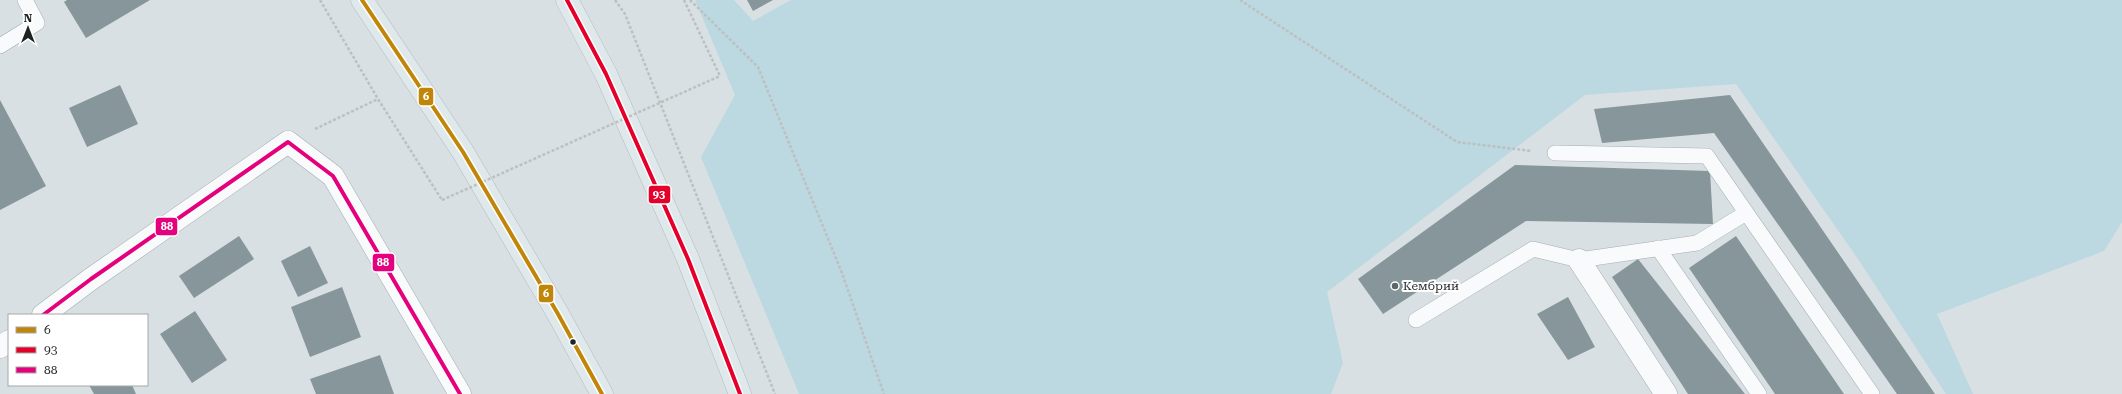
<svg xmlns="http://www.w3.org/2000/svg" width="2122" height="394" font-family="'Roboto Serif',serif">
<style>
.green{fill:#bcd8e1}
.building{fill:#87969a}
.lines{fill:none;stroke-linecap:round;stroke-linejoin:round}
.service-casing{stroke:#a6adb0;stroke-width:16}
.minor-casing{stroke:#a6adb0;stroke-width:23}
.primary-casing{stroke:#b7bbbd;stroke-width:23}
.path{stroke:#bdc0c0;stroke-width:2.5;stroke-dasharray:3 2;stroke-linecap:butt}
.service{stroke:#f9fafb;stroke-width:15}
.minor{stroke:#f9fafb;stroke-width:22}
.primary{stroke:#dfe8ea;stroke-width:22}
.path-bridge{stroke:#bdc0c0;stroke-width:2.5;stroke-dasharray:3 2;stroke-linecap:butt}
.bus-1-casing{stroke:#fff;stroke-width:7}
.bus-2-casing{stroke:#fff;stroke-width:7}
.bus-3-casing{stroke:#fff;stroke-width:7}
.bus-1{stroke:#c08509;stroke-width:4}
.bus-2{stroke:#e4002b;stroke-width:4}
.bus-3{stroke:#e5007d;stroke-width:4}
.poi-dot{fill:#5e6568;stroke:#fff;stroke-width:1.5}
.bus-dot{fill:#1d2325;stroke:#fff;stroke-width:1.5}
.labels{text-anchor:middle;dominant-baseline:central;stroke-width:4;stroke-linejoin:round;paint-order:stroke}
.poi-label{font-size:12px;fill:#1d2325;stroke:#fff;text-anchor:start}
.line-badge{stroke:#fff;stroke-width:1.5}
.badge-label{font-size:11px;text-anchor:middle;font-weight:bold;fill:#fff}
</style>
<rect width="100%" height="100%" fill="#d8e0e3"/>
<path class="green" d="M695,0H734L753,21L791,0H2122V222L2104,251L1937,314L1973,394H1946L1860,262L1736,84L1585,95L1327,292L1343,363L1331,394H799L701,157L735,95Z"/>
<path class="building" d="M67,0H150L86,38L64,2Z
M747,0H773L753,11Z
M120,85L138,124L87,147L69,108Z
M1730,95L1935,394H1897L1714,133L1602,143L1594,109Z
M0,100L46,186L0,210Z
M1515,165L1710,171L1713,224L1526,221L1383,314L1358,279Z
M239,236L254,259L194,298L179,276Z
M1736,236L1844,394H1775L1689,268Z
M310,246L328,283L298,297L281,261Z
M1638,259L1745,394H1688L1612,277Z
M342,287L361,337L310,357L291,307Z
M1568,297L1595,347L1568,360L1537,314Z
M195,311L227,360L192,383L160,334Z
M380,355L394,394H316L310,379Z
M89,385H132L136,394H94Z"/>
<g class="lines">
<defs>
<path id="service" d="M0,46L37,23L25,0
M1555,153L1707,156L1872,394
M1658,248L1759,394
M1416,320L1533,249L1579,260L1697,243L1746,213"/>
<path id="minor" d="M1579,260L1666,394
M43,315L91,279L288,142L333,176L460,394
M0,347L9,341"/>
<path id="primary" d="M362,0L463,152L558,314L602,394
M567,0L606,74L688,259L740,394"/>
</defs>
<use href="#service" class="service-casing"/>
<use href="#minor" class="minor-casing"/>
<use href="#primary" class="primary-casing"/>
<path class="path" d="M320,0L378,99L442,200
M615,0L625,14L775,394
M684,0L720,76
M690,0L758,67L842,273L884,394
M1240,0L1457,142L1532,151
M315,129L378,99"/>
<use href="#service" class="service"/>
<use href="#minor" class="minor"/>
<use href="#primary" class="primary"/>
<path class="path-bridge" d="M442,200L720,76"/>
<defs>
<path id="bus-1" d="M362,0L463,152L558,314L602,394"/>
<path id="bus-2" d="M567,0L606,74L688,259L740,394"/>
<path id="bus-3" d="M43,315L91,279L288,142L333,176L460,394"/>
</defs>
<use href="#bus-1" class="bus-1-casing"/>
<use href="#bus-2" class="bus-2-casing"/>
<use href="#bus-3" class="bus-3-casing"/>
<use href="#bus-1" class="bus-1"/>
<use href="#bus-2" class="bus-2"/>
<use href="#bus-3" class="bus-3"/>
</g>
<circle class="poi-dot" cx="1395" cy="286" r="4"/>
<circle class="bus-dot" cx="573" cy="342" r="3.5"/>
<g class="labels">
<g class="poi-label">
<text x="1403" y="286">Кембрий</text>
</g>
</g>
<g class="line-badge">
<rect x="418" y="87" width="16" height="19" rx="4" fill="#c08509"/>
<rect x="648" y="185" width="23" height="19" rx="4" fill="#e4002b"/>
<rect x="155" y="217" width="23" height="19" rx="4" fill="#e5007d"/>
<rect x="372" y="253" width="23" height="19" rx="4" fill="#e5007d"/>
<rect x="538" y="284" width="16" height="19" rx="4" fill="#c08509"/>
</g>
<g class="badge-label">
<text x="426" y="100">6</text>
<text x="659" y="198">93</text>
<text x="167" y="230">88</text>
<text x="383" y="266">88</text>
<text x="546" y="297">6</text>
</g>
<rect x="8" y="314" width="140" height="72" fill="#ffffff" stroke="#a5a7a8"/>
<rect x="16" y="327" width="20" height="6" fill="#c08509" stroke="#a5a7a8"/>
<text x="44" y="334" font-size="12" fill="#1d2325">6</text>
<rect x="16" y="347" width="20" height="6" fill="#e4002b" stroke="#a5a7a8"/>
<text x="44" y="354" font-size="12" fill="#1d2325">93</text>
<rect x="16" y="367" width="20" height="6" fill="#e5007d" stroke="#a5a7a8"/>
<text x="44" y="374" font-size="12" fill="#1d2325">88</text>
<g transform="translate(28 28)" stroke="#ffffff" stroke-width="3" paint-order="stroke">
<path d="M0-3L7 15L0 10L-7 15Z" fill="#1d2325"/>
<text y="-6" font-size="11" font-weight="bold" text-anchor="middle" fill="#1d2325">N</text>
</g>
</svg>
